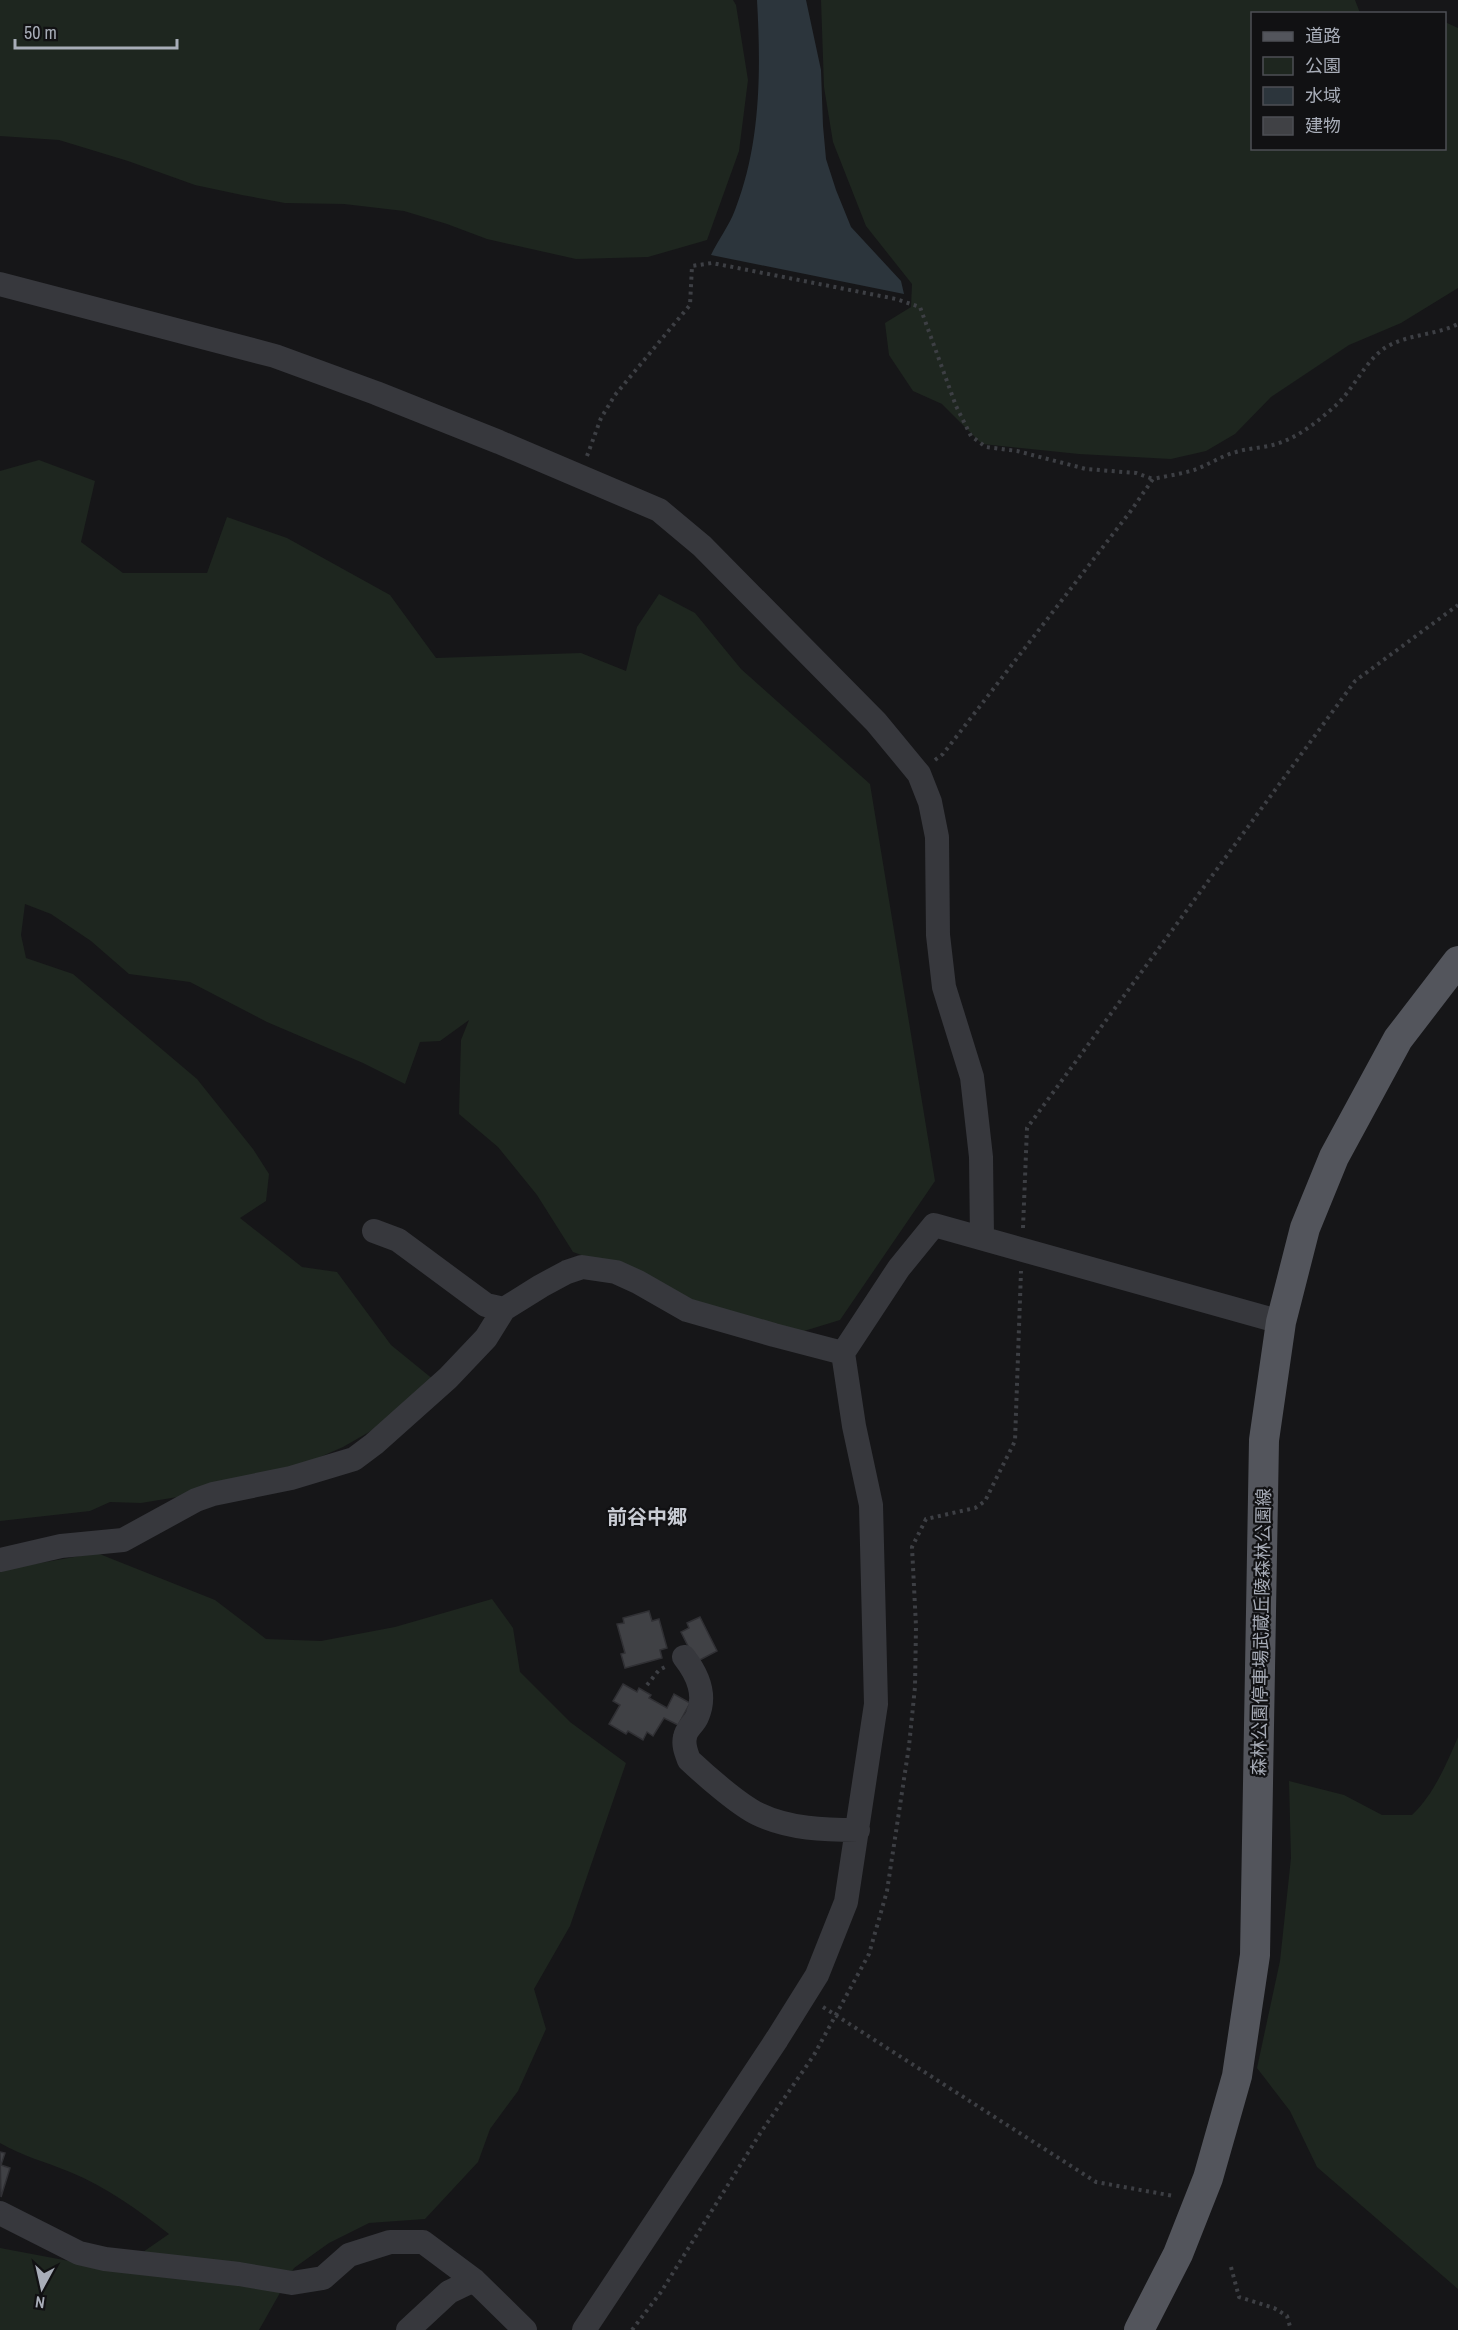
<svg xmlns="http://www.w3.org/2000/svg" width="1458" height="2330" font-family="'Archivo Narrow','Noto Sans JP',sans-serif">
<style>
.green{fill:#1e261f}
.water{fill:#2c353c}
.building{fill:#404145;stroke:#303034;stroke-width:1.5}
.lines{fill:none;stroke-linecap:round;stroke-linejoin:round}
.path{stroke:#3d3f44;stroke-width:4;stroke-dasharray:3 4.5;stroke-linecap:butt}
.minor{stroke:#37383d;stroke-width:24}
.major{stroke:#53555c;stroke-width:30}
.labels{text-anchor:middle;dominant-baseline:central;stroke-width:4.5;stroke-linejoin:round;paint-order:stroke}
.street-label{font-size:18px;fill:#a8adb8;stroke:#111113}
.neighbourhood-label{font-size:20px;font-weight:bold;fill:#c9ccd4;stroke:#111113}
</style>
<rect width="100%" height="100%" fill="#161618"/>
<path class="green" d="M0,0H733L736,5L748,80L739,151L707,240L648,257L576,259L487,239L447,224L404,211L344,204L285,203L242,195L195,185L128,161L59,140L0,136Z
M821,0H1355L1360,13L1252,14V148H1444L1445,22L1458,28V288L1401,323L1349,345L1271,397L1235,434L1206,451L1171,459L1079,454L982,444L942,404L913,391L889,355L885,323L911,307L912,284L866,226L833,142L824,87Z
M39,460L95,481L81,542L123,573H207L227,517L287,538L390,595L436,658L581,653L626,671L637,627L659,594L695,613L741,669L870,784L935,1181L840,1320L804,1331L780,1342L636,1275L573,1252L537,1195L498,1147L459,1114L461,1040L469,1020L440,1041L420,1042L405,1084L363,1063L267,1022L190,982L129,974L91,941L51,914L25,904L21,935L26,958L73,974L197,1079L253,1149L269,1174L266,1201L240,1218L302,1267L337,1272L391,1345L434,1380L390,1420L343,1447L279,1475L232,1488L141,1503L110,1502L90,1511L0,1521V471Z
M97,1553L215,1600L266,1639L321,1641L395,1627L492,1599L513,1628L520,1672L570,1722L626,1763L570,1926L534,1989L546,2029L518,2091L490,2129L478,2162L425,2219L369,2223L329,2243L294,2268L259,2330H0V2248L117,2270L169,2234C138,2210 107,2187 70,2172C46,2162 22,2156 0,2143V1570Z
M1458,1737V2289L1317,2167L1290,2111L1257,2068L1280,1961L1291,1858L1289,1781L1344,1795L1382,1815H1412C1434,1794 1446,1765 1458,1737Z"/>
<path class="water" d="M757,0H806L821,70L823,126L826,159L836,190L851,227L901,281L904,294L711,255C718,240 729,226 735,210C761,144 761,70 757,0Z"/>
<path class="building" d="M649,1611L652,1621L659,1619L667,1648L660,1650L662,1658L625,1668L621,1654L625,1653L617,1624L624,1623L623,1618Z
M700,1617L717,1651L696,1662L681,1632L689,1628L687,1623Z
M623,1684L637,1692L639,1688L651,1695L649,1698L667,1708L674,1694L690,1703L678,1725L664,1718L653,1736L647,1732L643,1740L628,1731L626,1734L609,1724L620,1705L613,1701Z
M0,2152L5,2153L1,2165L10,2168L1,2197Z"/>
<g class="lines">
<path class="path" d="M587,456L601,418L615,395L690,305L692,266L712,263L896,299L920,307L956,406L971,436L986,447L1017,451L1086,469L1136,473L1153,479
M935,760L943,754L1130,512L1153,479C1166,476 1181,474 1194,470C1208,465 1221,456 1236,452C1249,448 1263,448 1276,444C1299,437 1317,422 1334,407C1354,390 1366,358 1388,346C1410,334 1436,335 1458,324
M1023,1228L1027,1128L1355,681L1458,605
M647,1685L659,1670L665,1667
M823,2007L1096,2182L1174,2196
M1231,2267L1239,2297L1274,2308L1287,2316L1291,2330
M632,2330L661,2292L761,2132L814,2055L869,1954L887,1891L909,1746L915,1687L916,1626L912,1547L926,1519L975,1508L985,1501L1015,1441L1021,1271"/>
<path class="minor" d="M0,284L275,356L376,393L499,442L659,510L702,546L876,722L919,774L930,802L937,837L938,935L944,987L972,1077L981,1157L982,1237
M374,1231L398,1240L486,1305L504,1309
M0,1560L61,1546L123,1540L196,1500L213,1494L291,1478L354,1459L374,1444L448,1378L486,1338L504,1309L541,1286L567,1272L582,1267L616,1272L638,1282L687,1310L774,1335L843,1353
M684,1657C698,1675 707,1695 697,1717C694,1724 686,1729 685,1737C683,1745 686,1752 689,1760C705,1775 739,1805 758,1814C789,1829 825,1830 858,1830
M0,2213L79,2253L105,2259L239,2274L292,2283L323,2278L349,2255L390,2242H423L474,2280L525,2330
M408,2330L449,2292L474,2280
M584,2330L777,2039L817,1975L846,1902L876,1704L871,1505L854,1426L843,1353L899,1268L934,1225L1281,1322"/>
<path class="major" d="M1139,2330L1178,2254L1208,2178L1237,2076L1255,1955L1264,1440L1281,1322L1305,1228L1334,1157L1398,1039L1458,961"/>
</g>
<g class="labels">
<g class="street-label">
<text transform="translate(1261 1632) rotate(-89)">森林公園停車場武蔵丘陵森林公園線</text>
</g>
<g class="neighbourhood-label">
<text x="647" y="1516">前谷中郷</text>
</g>
</g>
<rect x="1251" y="12" width="195" height="138" fill="#111113" stroke="#4d4f55" stroke-width="1.5"/>
<rect x="1263" y="32" width="30" height="9" fill="#53555c" stroke="#4d4f55" stroke-width="1.5"/>
<text x="1305" y="42" font-size="18" fill="#a8adb8">道路</text>
<rect x="1263" y="57" width="30" height="18" fill="#1e261f" stroke="#4d4f55" stroke-width="1.5"/>
<text x="1305" y="72" font-size="18" fill="#a8adb8">公園</text>
<rect x="1263" y="87" width="30" height="18" fill="#2c353c" stroke="#4d4f55" stroke-width="1.5"/>
<text x="1305" y="102" font-size="18" fill="#a8adb8">水域</text>
<rect x="1263" y="117" width="30" height="18" fill="#404145" stroke="#4d4f55" stroke-width="1.5"/>
<text x="1305" y="132" font-size="18" fill="#a8adb8">建物</text>
<g transform="translate(42 2288) rotate(188)" stroke="#111113" stroke-width="4.5" paint-order="stroke">
<path d="M0-4.5L10 22L0 15L-10 22Z" fill="#a8adb8"/>
<text y="-9" font-size="16" font-weight="bold" text-anchor="middle" fill="#a8adb8">N</text>
</g>
<path d="M15 39v9h162v-9" fill="none" stroke="#a8adb8" stroke-width="3"/>
<text x="24" y="39" font-size="18" fill="#a8adb8" stroke="#111113" stroke-width="4.5" paint-order="stroke">50 m</text>
</svg>
